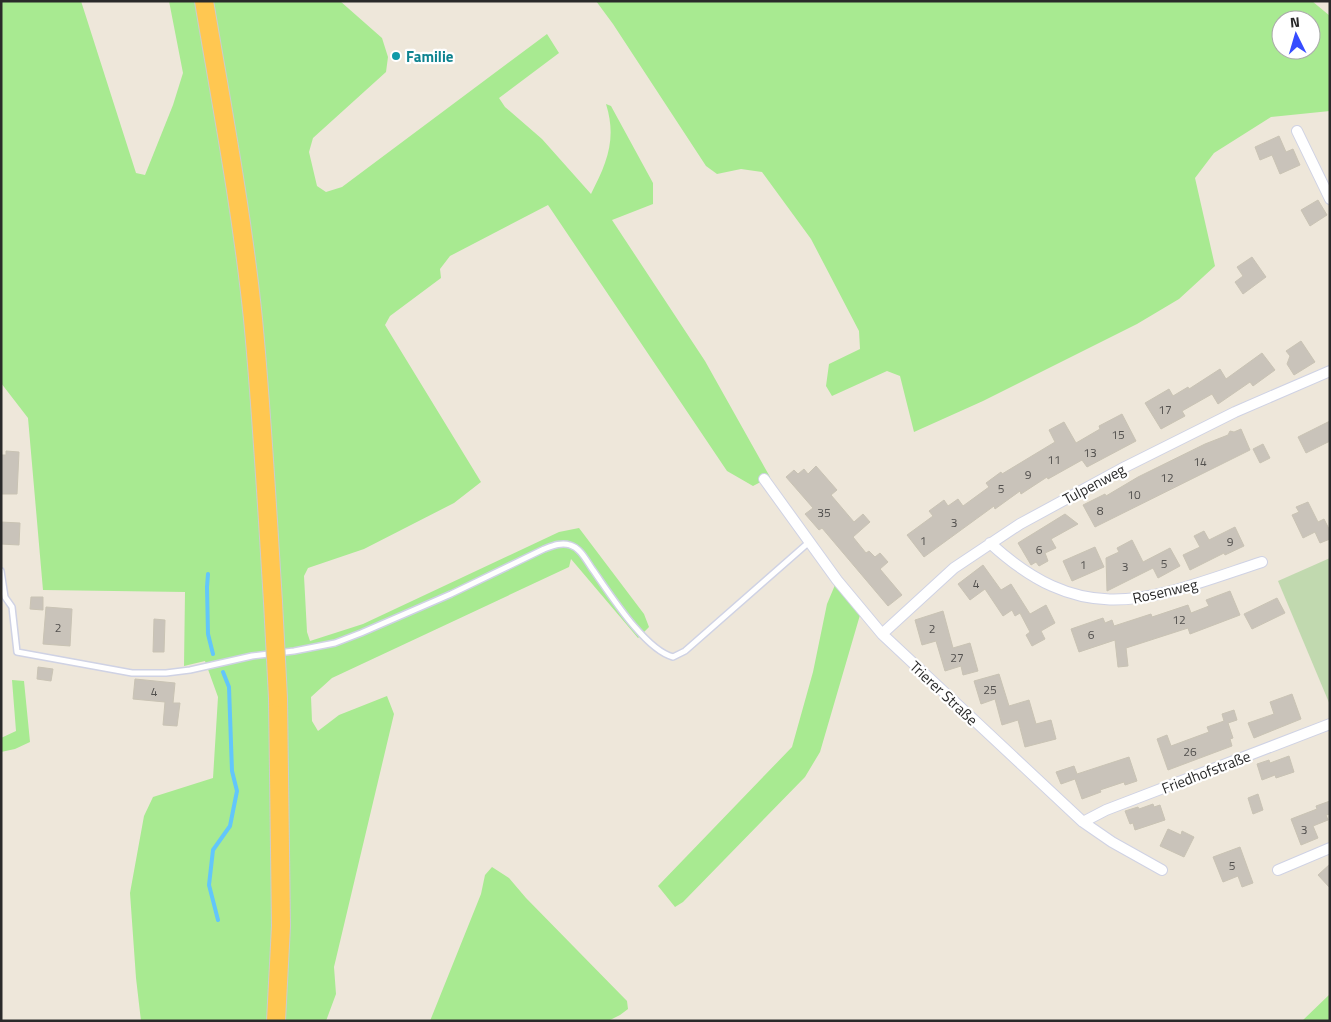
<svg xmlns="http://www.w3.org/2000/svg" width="1331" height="1022" font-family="'Titillium Web',sans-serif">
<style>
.green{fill:#a8ea91;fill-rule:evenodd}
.cemetery{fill:#c1d9af}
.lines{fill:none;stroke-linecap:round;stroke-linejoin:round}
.stream{stroke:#62c6fb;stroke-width:4}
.building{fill:#c9c3ba;stroke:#c9c3b4}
.service-casing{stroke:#cfd2e4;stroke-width:8}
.minor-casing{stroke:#cfd2e4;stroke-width:12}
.trunk-casing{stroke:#ccc;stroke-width:20}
.service{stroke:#fff;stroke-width:5}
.minor{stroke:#fff;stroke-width:10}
.trunk{stroke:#ffc751;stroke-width:18}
.trunk-bridge-casing{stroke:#ccc;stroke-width:20;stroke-linecap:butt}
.trunk-bridge{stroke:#ffc751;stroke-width:18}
.culture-dot{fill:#0f9aa8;stroke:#fff;stroke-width:2}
.labels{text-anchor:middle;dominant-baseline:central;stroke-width:4.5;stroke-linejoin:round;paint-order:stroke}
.number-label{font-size:12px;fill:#52504e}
.culture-label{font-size:15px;font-weight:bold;fill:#0d838f;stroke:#fff;text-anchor:start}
.street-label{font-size:15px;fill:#2a2a2a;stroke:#fff}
</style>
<rect width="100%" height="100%" fill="#eee7da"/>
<path class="green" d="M1,1H81L136,173L145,175L173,105L183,73L169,1H340L382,38L388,57L386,72L313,138L309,152L317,186L326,192L342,187L547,34L559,53L499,98L505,107L542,139L591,194C607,163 617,139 606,104L611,106L653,183V204L612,220L705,361L770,477L753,486L727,471L548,205L450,256L440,269L441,278L390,316L385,325L481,482L454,503L364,549L308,568L304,576L307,632L310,641L363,624L559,532L579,528L644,614L649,627L638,638L571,559L569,567L332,678L311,697L312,721L318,731L339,715L387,696L394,714L334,967L336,994L326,1021H141L136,978L130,893L144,816L153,797L213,778L218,697L205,661L184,666L185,592L43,590L28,418L1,383Z
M596,1H1312L1330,16V111L1271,117L1214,153L1195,178L1215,266L1179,299L1137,324L983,401L914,432L900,376L887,371L832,396L826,386L829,364L860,349L859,331L811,239L762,172L741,169L717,174L706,166L613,24ZM1281,20H1311V50H1281Z
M835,585L860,615L820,752L805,777L683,902L675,907L658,886L792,747L813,672L827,604Z
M12,680L24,681L30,742L15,749L1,752V738L16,731Z
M492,867L509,878L526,898L627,1001L628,1009L620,1015L608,1021H430L481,894L485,875Z
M1330,994V1021H1302Z"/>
<path class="cemetery" d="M1330,558V705L1278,581Z"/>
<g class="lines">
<path class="stream" d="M208,574L207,587L208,634L213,654
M218,920L209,885L213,850L230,826L237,791L232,771L229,687L223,672"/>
</g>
<path class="building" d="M1279,136L1286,152L1293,149L1300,165L1280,174L1272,155L1260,160L1255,147Z
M1318,200L1327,215L1310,226L1301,210Z
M1252,257L1266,277L1243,294L1235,282L1243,276L1237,267Z
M1301,341L1315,362L1294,375L1287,364L1290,356L1286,351Z
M1262,353L1275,370L1253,386L1250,382L1218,404L1212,394L1182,411L1185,416L1161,429L1145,403L1169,389L1173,396L1188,387L1189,389L1220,369L1226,379Z
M1122,414L1136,441L1087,467L1082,460L1048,479L1047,477L1021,494L1020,491L995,509L994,506L924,557L907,535L933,516L929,511L944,500L948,506L958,499L963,506L989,487L986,483L1001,472L1002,474L1055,442L1049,430L1064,422L1076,443L1100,429L1099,426Z
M1330,421V441L1306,453L1298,437Z
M1241,429L1250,450L1095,527L1083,505L1105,494L1106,496L1138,477L1205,444L1228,435L1230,431L1234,432Z
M1263,444L1270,458L1260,463L1253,449Z
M6,451L19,452L17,494H1V455H6Z
M816,466L837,490L831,495L854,522L863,514L870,522L853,537L866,553L869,551L875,557L880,553L888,562L880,569L902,595L888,606L822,528L819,530L805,514L813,508L786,477L794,470L798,474L804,469L808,474Z
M1308,502L1318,522L1324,519L1330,531V539L1320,543L1315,532L1303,538L1292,515L1299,512L1296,507Z
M1065,514L1078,524L1051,539L1056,548L1045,553L1048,561L1039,566L1036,562L1031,565L1018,543Z
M1,522L20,523L19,545L1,544Z
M1235,527L1244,546L1225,555L1224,553L1190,570L1183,555L1200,547L1194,536L1204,531L1209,540Z
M1132,540L1143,562L1170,548L1180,566L1158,578L1153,568L1107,591L1106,558L1119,552L1117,548Z
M1095,547L1104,567L1072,581L1063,561Z
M983,565L1001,590L1011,584L1030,614L1046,605L1055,623L1041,631L1045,639L1032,646L1026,635L1030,632L1020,613L1015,616L1012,610L1003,616L985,589L970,600L958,584Z
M1230,591L1240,615L1190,634L1188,628L1126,648L1128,666L1118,667L1115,640L1079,652L1071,629L1103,618L1105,623L1112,620L1114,626L1151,614L1152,617L1188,605L1191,613L1209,606L1206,600Z
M31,597H43V610L30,609Z
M1277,598L1285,613L1252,629L1244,614Z
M46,607L72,609L70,646L43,644Z
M943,611L953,648L970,643L978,671L963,675L961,666L945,671L936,641L922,645L915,620Z
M154,619L165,620L164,652H153Z
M38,667L53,669L51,681L37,679Z
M999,674L1009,706L1029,700L1036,724L1051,720L1056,739L1025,747L1018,720L1002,725L995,699L981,704L974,681Z
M135,679L175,683L173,703H180L177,726L163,725L165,702L133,699Z
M1292,694L1301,719L1254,738L1248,723L1274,714L1270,702Z
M1234,710L1237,720L1228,723L1233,738L1230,739L1232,746L1168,770L1157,739L1167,735L1171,746L1209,732L1207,727L1224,721L1222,714Z
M1289,756L1294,772L1276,778L1275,775L1262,780L1257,764L1269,760L1270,763Z
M1129,757L1137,781L1125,785L1124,782L1100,790L1101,792L1082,799L1075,779L1061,784L1056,772L1074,766L1077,774Z
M1258,794L1263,810L1253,814L1248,798Z
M1330,801V814L1326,815L1328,820L1313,826L1318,838L1301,845L1291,819L1317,809L1316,806Z
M1153,804L1154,807L1160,805L1165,820L1135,830L1133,823L1130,824L1125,811L1138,807L1139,809Z
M1168,829L1181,835L1182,831L1194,837L1184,857L1160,846Z
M1240,847L1253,883L1242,887L1238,876L1223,882L1213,857Z
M1330,864V888L1318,875Z"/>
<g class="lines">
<defs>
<path id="service" d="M1,571L5,597L12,607L17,652L132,673H166L190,670L252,656L294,651L335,643L361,633L451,594L544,549C552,546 561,542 570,545C581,548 587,562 593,570C610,594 645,650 673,657L685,651L808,543"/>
<path id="minor" d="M1297,131L1330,199
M764,479L837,580L882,634L1083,822L1112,842L1162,870
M990,543C1087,632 1152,598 1262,562
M882,634L954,568L1020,524L1125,467L1235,412L1330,371
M1083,822L1106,810L1330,724
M1278,870L1330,848"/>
<path id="trunk" d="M204,1C222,107 242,212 253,319C262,413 267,507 273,602
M276,1021L281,926L278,698"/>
</defs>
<use href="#service" class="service-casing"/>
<use href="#minor" class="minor-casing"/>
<use href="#trunk" class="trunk-casing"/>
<use href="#service" class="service"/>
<use href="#minor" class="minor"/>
<use href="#trunk" class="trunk"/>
<defs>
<path id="trunk-bridge" d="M273,602L278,698"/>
</defs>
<use href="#trunk-bridge" class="trunk-bridge-casing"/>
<use href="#trunk-bridge" class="trunk-bridge"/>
</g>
<circle class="culture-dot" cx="396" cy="56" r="5"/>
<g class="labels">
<g class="number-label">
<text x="1165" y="409">17</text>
<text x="1118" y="434">15</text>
<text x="1090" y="452">13</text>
<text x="1054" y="459">11</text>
<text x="1200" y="461">14</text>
<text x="1028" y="474">9</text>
<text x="1167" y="477">12</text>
<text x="1001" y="488">5</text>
<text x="1134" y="494">10</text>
<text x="1100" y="510">8</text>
<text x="824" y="512">35</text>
<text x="954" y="522">3</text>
<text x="923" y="540">1</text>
<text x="1230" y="541">9</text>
<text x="1039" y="549">6</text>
<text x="1164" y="563">5</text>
<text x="1083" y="564">1</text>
<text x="1125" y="566">3</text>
<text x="976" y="583">4</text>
<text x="1179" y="619">12</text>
<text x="58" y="627">2</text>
<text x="932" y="628">2</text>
<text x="1091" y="634">6</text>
<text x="957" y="657">27</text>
<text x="990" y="689">25</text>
<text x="154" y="691">4</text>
<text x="1190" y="751">26</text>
<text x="1304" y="829">3</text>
<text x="1232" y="865">5</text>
</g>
<g class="culture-label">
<text x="406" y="56">Familie</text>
</g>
<g class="street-label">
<text transform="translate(1094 484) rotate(-28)">Tulpenweg</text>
<text transform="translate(1165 591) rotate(-13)">Rosenweg</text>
<text transform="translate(944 693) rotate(43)">Trierer Straße</text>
<text transform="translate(1206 772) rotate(-21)">Friedhofstraße</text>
</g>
</g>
<rect width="1331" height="1022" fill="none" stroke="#2a2a2a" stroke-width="5"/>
<g transform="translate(1296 35) rotate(355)"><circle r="24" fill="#ffffff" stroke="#aaaaaa"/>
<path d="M0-4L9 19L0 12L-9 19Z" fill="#364cff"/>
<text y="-8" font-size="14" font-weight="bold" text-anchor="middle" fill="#2a2a2a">N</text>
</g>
</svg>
